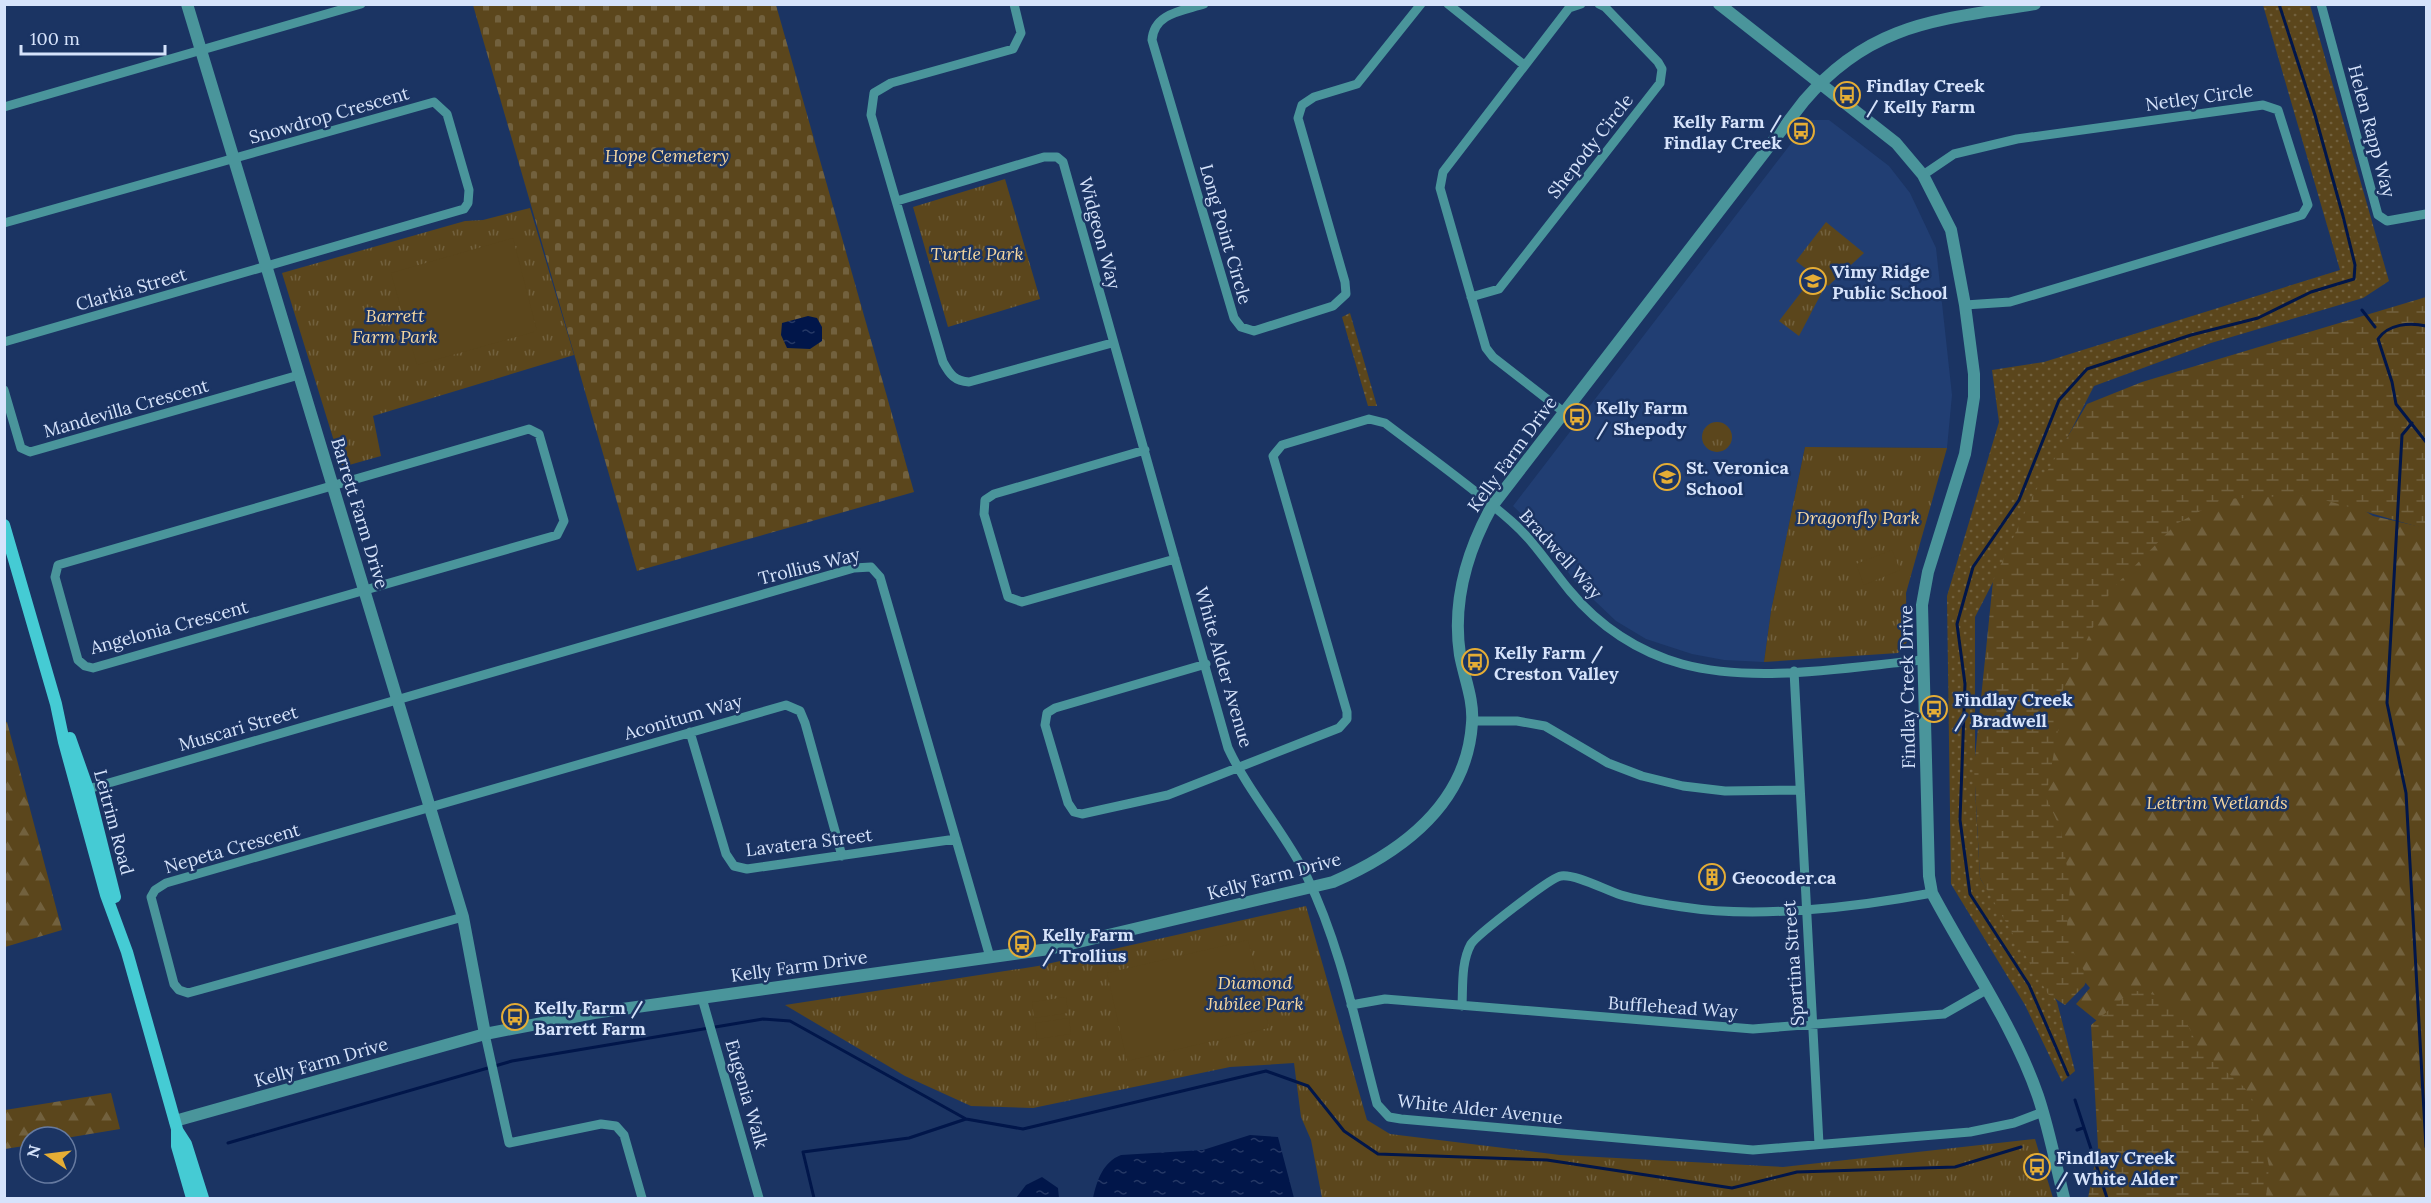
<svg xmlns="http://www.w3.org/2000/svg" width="2431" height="1203" font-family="Lora,serif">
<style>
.built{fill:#213e73}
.grass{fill:url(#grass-dots)}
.forest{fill:url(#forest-firs)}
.wetland{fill:url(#wetland-marsh)}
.cemetery{fill:url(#cemetery-stones)}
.park{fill:url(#park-tufts)}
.pitch{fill:#5b461c}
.water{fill:url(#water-ripples)}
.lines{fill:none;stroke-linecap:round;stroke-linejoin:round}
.stream{stroke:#01164a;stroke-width:3}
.minor{stroke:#4a959b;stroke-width:9}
.tertiary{stroke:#4a959b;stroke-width:12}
.secondary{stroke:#45cbd4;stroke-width:12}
.labels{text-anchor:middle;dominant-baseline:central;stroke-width:5;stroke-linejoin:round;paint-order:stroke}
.poi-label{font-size:18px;font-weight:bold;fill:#d6e3fb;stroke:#1b3463;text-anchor:start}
.street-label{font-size:18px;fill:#d6e3fb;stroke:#1b3463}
.park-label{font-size:18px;font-style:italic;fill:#f5d69f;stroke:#1b3463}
</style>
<defs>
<pattern id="grass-dots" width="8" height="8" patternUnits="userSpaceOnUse" patternTransform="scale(1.5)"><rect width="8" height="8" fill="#5b461c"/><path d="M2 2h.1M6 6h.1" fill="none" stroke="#72613e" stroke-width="1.8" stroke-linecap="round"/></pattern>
<pattern id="forest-firs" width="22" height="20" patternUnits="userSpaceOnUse" patternTransform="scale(1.5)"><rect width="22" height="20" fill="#5b461c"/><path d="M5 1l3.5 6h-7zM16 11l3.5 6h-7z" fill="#72613e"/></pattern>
<pattern id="wetland-marsh" width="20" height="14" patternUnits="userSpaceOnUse" patternTransform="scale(1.5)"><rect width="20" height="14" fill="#5b461c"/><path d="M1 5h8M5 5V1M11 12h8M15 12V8" fill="none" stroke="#72613e"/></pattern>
<pattern id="cemetery-stones" width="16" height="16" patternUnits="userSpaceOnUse" patternTransform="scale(1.5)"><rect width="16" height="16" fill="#5b461c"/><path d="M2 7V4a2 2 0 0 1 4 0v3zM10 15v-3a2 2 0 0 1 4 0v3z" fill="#72613e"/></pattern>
<pattern id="park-tufts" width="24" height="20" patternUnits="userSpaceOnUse" patternTransform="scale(1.5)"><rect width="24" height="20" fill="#5b461c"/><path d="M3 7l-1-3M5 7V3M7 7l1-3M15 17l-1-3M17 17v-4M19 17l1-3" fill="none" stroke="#72613e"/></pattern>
<pattern id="water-ripples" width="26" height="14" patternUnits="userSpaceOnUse" patternTransform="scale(1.5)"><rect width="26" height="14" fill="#01164a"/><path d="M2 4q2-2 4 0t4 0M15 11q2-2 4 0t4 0" fill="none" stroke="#253865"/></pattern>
</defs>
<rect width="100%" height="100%" fill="#1b3463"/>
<path class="built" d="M1809,120H1829L1889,166L1910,193L1936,248L1952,395L1947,448L1805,447L1771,611L1764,662L1724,660L1692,654L1646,639L1616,621L1575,582L1539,531L1513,506Z"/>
<path class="grass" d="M2263,5H2310L2389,281L2363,298L2211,343L2094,386L1975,617V788L1980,878L2057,1002L2075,1071L2062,1082L2025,1005L1951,884L1947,596L1999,422L1992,370L2044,362L2340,270Z
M1350,313L1377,406H1368L1342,317Z"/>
<path class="forest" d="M2338,494L2373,516L2426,528V1198H2199L2107,1029L2076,1004L2090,988L2065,958L2006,853L2048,665L2172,496Z
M5,722H7L62,930L5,947Z
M111,1093L120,1129L66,1138L30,1137V1145L5,1149V1110Z"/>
<path class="wetland" d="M2426,297V529L2307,495L2223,499L2176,524L2111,590L2055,706L2059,724L2046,797L2061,830L2070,886L2067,926L2074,953L2088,978L2084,986L2065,1005L2048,994L1980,878L1974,767L1993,581L2032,497L2087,404L2142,382Z
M2133,990L2163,997L2181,1010L2198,1047L2244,1087L2256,1105L2269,1166L2266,1198H2088L2098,1147L2091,1025Z"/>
<path class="cemetery" d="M473,5H776L914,492L637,571Z"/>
<path class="park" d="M1005,179L1040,299L948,327L913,207Z
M530,208L574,355L373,416L381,456L342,467L282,273L465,221L483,220Z
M1826,222L1864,253L1828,286L1796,261Z
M1809,282L1822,292L1799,336L1779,321Z
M1702 437a15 15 0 1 1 30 0a15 15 0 1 1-30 0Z
M1805,447L1947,448L1906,593L1907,642L1898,653L1764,662L1771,611Z
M1306,906L1367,1120L1390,1134L1560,1155L1783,1167L2035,1139L2053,1198H1322L1311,1140L1301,1117L1294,1063L1230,1067L1033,1108L971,1106L905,1076L785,1005L1038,966Z"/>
<path class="pitch" d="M513,238L537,331L417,365L391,273Z
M1892,550L1900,570L1864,585L1856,564Z
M1248,940L1269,1028L1127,1061L1107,973Z
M1066,997L1068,1013L1034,1018L1032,1002Z
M1069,1018L1071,1034L1037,1039L1035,1023Z"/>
<path class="water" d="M808,316L817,318L822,327V341L810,349L787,348L781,335L782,323Z
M1250,1135L1278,1137L1294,1198H1093C1097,1180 1103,1162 1121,1155L1203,1150Z
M1042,1177L1058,1188L1059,1198H1016L1026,1185Z"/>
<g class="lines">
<path class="stream" d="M2362,310L2375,327
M2426,326C2410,322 2388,324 2378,339L2392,382L2396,404L2426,442
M2412,423L2402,435L2387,703L2406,793L2426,1147
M2068,1075L2029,985L1970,894L1960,820L1965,684L1957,624L1973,567L2019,500L2059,400L2087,369L2191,335L2258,318L2311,292L2354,279L2355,265L2343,216L2315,115L2279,4
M2075,1100L2107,1198
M2077,1130L2083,1128
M228,1143L512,1061L763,1019L790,1021L966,1119L1023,1129L1266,1071L1308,1086L1344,1131L1378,1154L1547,1160L1732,1188L1797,1172L1955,1167L2021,1147
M814,1198L803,1152L909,1138L966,1119"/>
<path class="minor" d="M1014,4L1021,33L1013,49L891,83L874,93L871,115L943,362C950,375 955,381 969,382L1112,343
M1204,4C1182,11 1154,13 1152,40L1234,318L1241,327L1254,331L1333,306L1346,294L1345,282L1298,118L1302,105L1314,97L1357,84L1421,4
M1448,4L1524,65
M2321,4L2378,215L2387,221L2426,214
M4,107L361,4
M1923,175L1954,154L2017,139L2263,105L2278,110L2308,205L2302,215L2010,302L1965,305
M897,201L1044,157H1057L1063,162L1228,748C1250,795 1284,831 1307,877C1341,946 1357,1030 1377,1104L1389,1117L1401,1119L1753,1150L1970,1132L2014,1123L2043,1112
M4,223L434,102L447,114L469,190L468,203L464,209L4,342
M1471,297L1499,289L1660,83L1662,69L1658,62L1605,7L1599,4
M4,390L21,448L30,452L299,375
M1565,413L1493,357L1486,348L1440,188L1443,172L1569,8L1581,4
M529,429L539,434L564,521L557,535L93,668L85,666L78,660L55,577L58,565Z
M1145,450L994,494L985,500L984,514L1008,597L1022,602L1175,559
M1206,664L1055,708L1047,713L1045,725L1068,803L1074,812L1082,814L1168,795L1339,728L1347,719V712L1273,456L1282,445L1369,419L1385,423C1427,455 1471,486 1511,521C1534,541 1550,567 1570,591C1599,626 1638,652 1682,664C1756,684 1848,667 1923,660
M1794,671L1819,1144
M1472,721H1517L1545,726L1608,763L1642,776L1683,786L1725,791L1799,790
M690,732L726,854L734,866L747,869L956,839
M88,789L854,568L871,567L880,577L990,957
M463,917L188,993L179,990L174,984L151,897L155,890L166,883L786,705L800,711L805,723L842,856
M702,998L759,1198
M1351,1005L1385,999L1753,1029L1944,1014L1986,990
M1462,1006C1463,986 1461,962 1471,944C1477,935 1551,877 1561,876C1576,874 1605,890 1621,895C1641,901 1663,904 1683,907C1758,919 1858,907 1932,893
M485,1034L509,1143L601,1124L616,1126L624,1135L642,1198"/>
<path class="tertiary" d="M187,4L463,917L485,1034
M1719,4L1896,143L1923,175L1951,230L1965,305L1974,374V397L1965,454L1928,572L1922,605L1929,876L1932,893C1967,959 2014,1026 2038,1096C2049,1129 2056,1165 2064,1198
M175,1121L485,1034L594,1013L1049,949L1333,882C1402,852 1467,804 1472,723C1474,700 1464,677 1460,655C1452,602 1466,553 1492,506L1804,101C1871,22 1939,20 2035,4"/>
<path class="secondary" d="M4,525L56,704L64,742L106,895L127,952L170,1104L177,1129V1146L192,1198
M70,738L88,789L115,897
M177,1130L186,1144L203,1198"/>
</g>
<defs>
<symbol id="bus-ring" viewBox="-11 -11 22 22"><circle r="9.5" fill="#1b3463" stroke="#e5ad35" stroke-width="1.5"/><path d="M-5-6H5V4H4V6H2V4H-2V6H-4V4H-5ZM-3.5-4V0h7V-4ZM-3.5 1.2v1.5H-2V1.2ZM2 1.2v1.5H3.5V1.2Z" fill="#e5ad35"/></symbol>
<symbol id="school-ring" viewBox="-11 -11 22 22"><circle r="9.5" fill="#1b3463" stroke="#e5ad35" stroke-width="1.5"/><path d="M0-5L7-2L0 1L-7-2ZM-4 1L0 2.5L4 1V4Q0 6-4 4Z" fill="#e5ad35"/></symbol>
<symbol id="building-ring" viewBox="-11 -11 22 22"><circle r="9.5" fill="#1b3463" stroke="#e5ad35" stroke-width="1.5"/><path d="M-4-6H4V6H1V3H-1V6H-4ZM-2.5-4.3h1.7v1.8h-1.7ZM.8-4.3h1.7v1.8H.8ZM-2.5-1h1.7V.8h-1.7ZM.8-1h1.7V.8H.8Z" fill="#e5ad35"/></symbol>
</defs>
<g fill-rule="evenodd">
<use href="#bus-ring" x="1832" y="80" width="30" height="30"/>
<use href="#bus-ring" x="1786" y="116" width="30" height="30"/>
<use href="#school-ring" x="1798" y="266" width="30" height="30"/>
<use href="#bus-ring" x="1562" y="402" width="30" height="30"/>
<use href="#school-ring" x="1652" y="462" width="30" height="30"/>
<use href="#bus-ring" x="1460" y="647" width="30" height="30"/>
<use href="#bus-ring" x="1919" y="694" width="30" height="30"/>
<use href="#building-ring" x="1697" y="862" width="30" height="30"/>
<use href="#bus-ring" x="1007" y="929" width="30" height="30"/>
<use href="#bus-ring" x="500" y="1002" width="30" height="30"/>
<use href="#bus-ring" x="2022" y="1152" width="30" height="30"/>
</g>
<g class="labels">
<g class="poi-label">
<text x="1866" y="85">Findlay Creek<tspan x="1866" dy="21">/ Kelly Farm</tspan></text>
<text x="1782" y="121" text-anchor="end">Kelly Farm /<tspan x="1782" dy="21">Findlay Creek</tspan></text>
<text x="1832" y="271">Vimy Ridge<tspan x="1832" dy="21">Public School</tspan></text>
<text x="1596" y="407">Kelly Farm<tspan x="1596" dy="21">/ Shepody</tspan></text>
<text x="1686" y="467">St. Veronica<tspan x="1686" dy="21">School</tspan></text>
<text x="1494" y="652">Kelly Farm /<tspan x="1494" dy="21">Creston Valley</tspan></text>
<text x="1954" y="699">Findlay Creek<tspan x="1954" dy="21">/ Bradwell</tspan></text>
<text x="1732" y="877">Geocoder.ca</text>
<text x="1042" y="934">Kelly Farm<tspan x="1042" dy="21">/ Trollius</tspan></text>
<text x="534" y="1007">Kelly Farm /<tspan x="534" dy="21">Barrett Farm</tspan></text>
<text x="2056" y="1157">Findlay Creek<tspan x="2056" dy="21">/ White Alder</tspan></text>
</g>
<g class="street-label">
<text transform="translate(2199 97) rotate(-8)">Netley Circle</text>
<text transform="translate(329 115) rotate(-16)">Snowdrop Crescent</text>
<text transform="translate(2372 131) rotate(75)">Helen Rapp Way</text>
<text transform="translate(1590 146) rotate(-52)">Shepody Circle</text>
<text transform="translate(1100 233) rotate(75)">Widgeon Way</text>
<text transform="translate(1226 234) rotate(74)">Long Point Circle</text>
<text transform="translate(131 289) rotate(-16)">Clarkia Street</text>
<text transform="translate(126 408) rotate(-16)">Mandevilla Crescent</text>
<text transform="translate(1512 454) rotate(-54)">Kelly Farm Drive</text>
<text transform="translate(360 513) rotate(73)">Barrett Farm Drive</text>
<text transform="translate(1561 554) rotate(48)">Bradwell Way</text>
<text transform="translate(809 566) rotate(-14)">Trollius Way</text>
<text transform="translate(169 627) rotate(-15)">Angelonia Crescent</text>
<text transform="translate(1224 667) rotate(74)">White Alder Avenue</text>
<text transform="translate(1907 687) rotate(-91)">Findlay Creek Drive</text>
<text transform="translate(683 717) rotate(-16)">Aconitum Way</text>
<text transform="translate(238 728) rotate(-16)">Muscari Street</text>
<text transform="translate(114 822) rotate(75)">Leitrim Road</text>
<text transform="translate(809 842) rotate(-7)">Lavatera Street</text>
<text transform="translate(232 848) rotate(-16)">Nepeta Crescent</text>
<text transform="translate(1274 876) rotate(-15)">Kelly Farm Drive</text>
<text transform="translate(1793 963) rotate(-94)">Spartina Street</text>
<text transform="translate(799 966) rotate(-8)">Kelly Farm Drive</text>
<text transform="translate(1673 1007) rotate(4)">Bufflehead Way</text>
<text transform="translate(321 1062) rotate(-16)">Kelly Farm Drive</text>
<text transform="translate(747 1094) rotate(74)">Eugenia Walk</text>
<text transform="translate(1480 1109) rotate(6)">White Alder Avenue</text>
</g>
<g class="park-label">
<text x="667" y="155">Hope Cemetery</text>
<text x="977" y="253">Turtle Park</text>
<text x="395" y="315">Barrett<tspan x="395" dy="21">Farm Park</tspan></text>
<text x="1858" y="517">Dragonfly Park</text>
<text x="2217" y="802">Leitrim Wetlands</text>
<text x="1255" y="982">Diamond<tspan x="1255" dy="21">Jubilee Park</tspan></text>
</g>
</g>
<rect width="2431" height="1203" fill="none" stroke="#d6e3fb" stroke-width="12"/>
<g transform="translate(48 1155) rotate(284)"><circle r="28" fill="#1b3463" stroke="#667aa0" stroke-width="1.5"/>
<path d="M0-4.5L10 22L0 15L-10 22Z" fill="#e5ad35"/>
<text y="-9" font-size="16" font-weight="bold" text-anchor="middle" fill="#d6e3fb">N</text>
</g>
<path d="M21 45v9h144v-9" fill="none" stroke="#d6e3fb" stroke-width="3"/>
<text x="30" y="45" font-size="18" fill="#d6e3fb" stroke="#1b3463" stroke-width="4.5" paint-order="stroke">100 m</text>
</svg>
